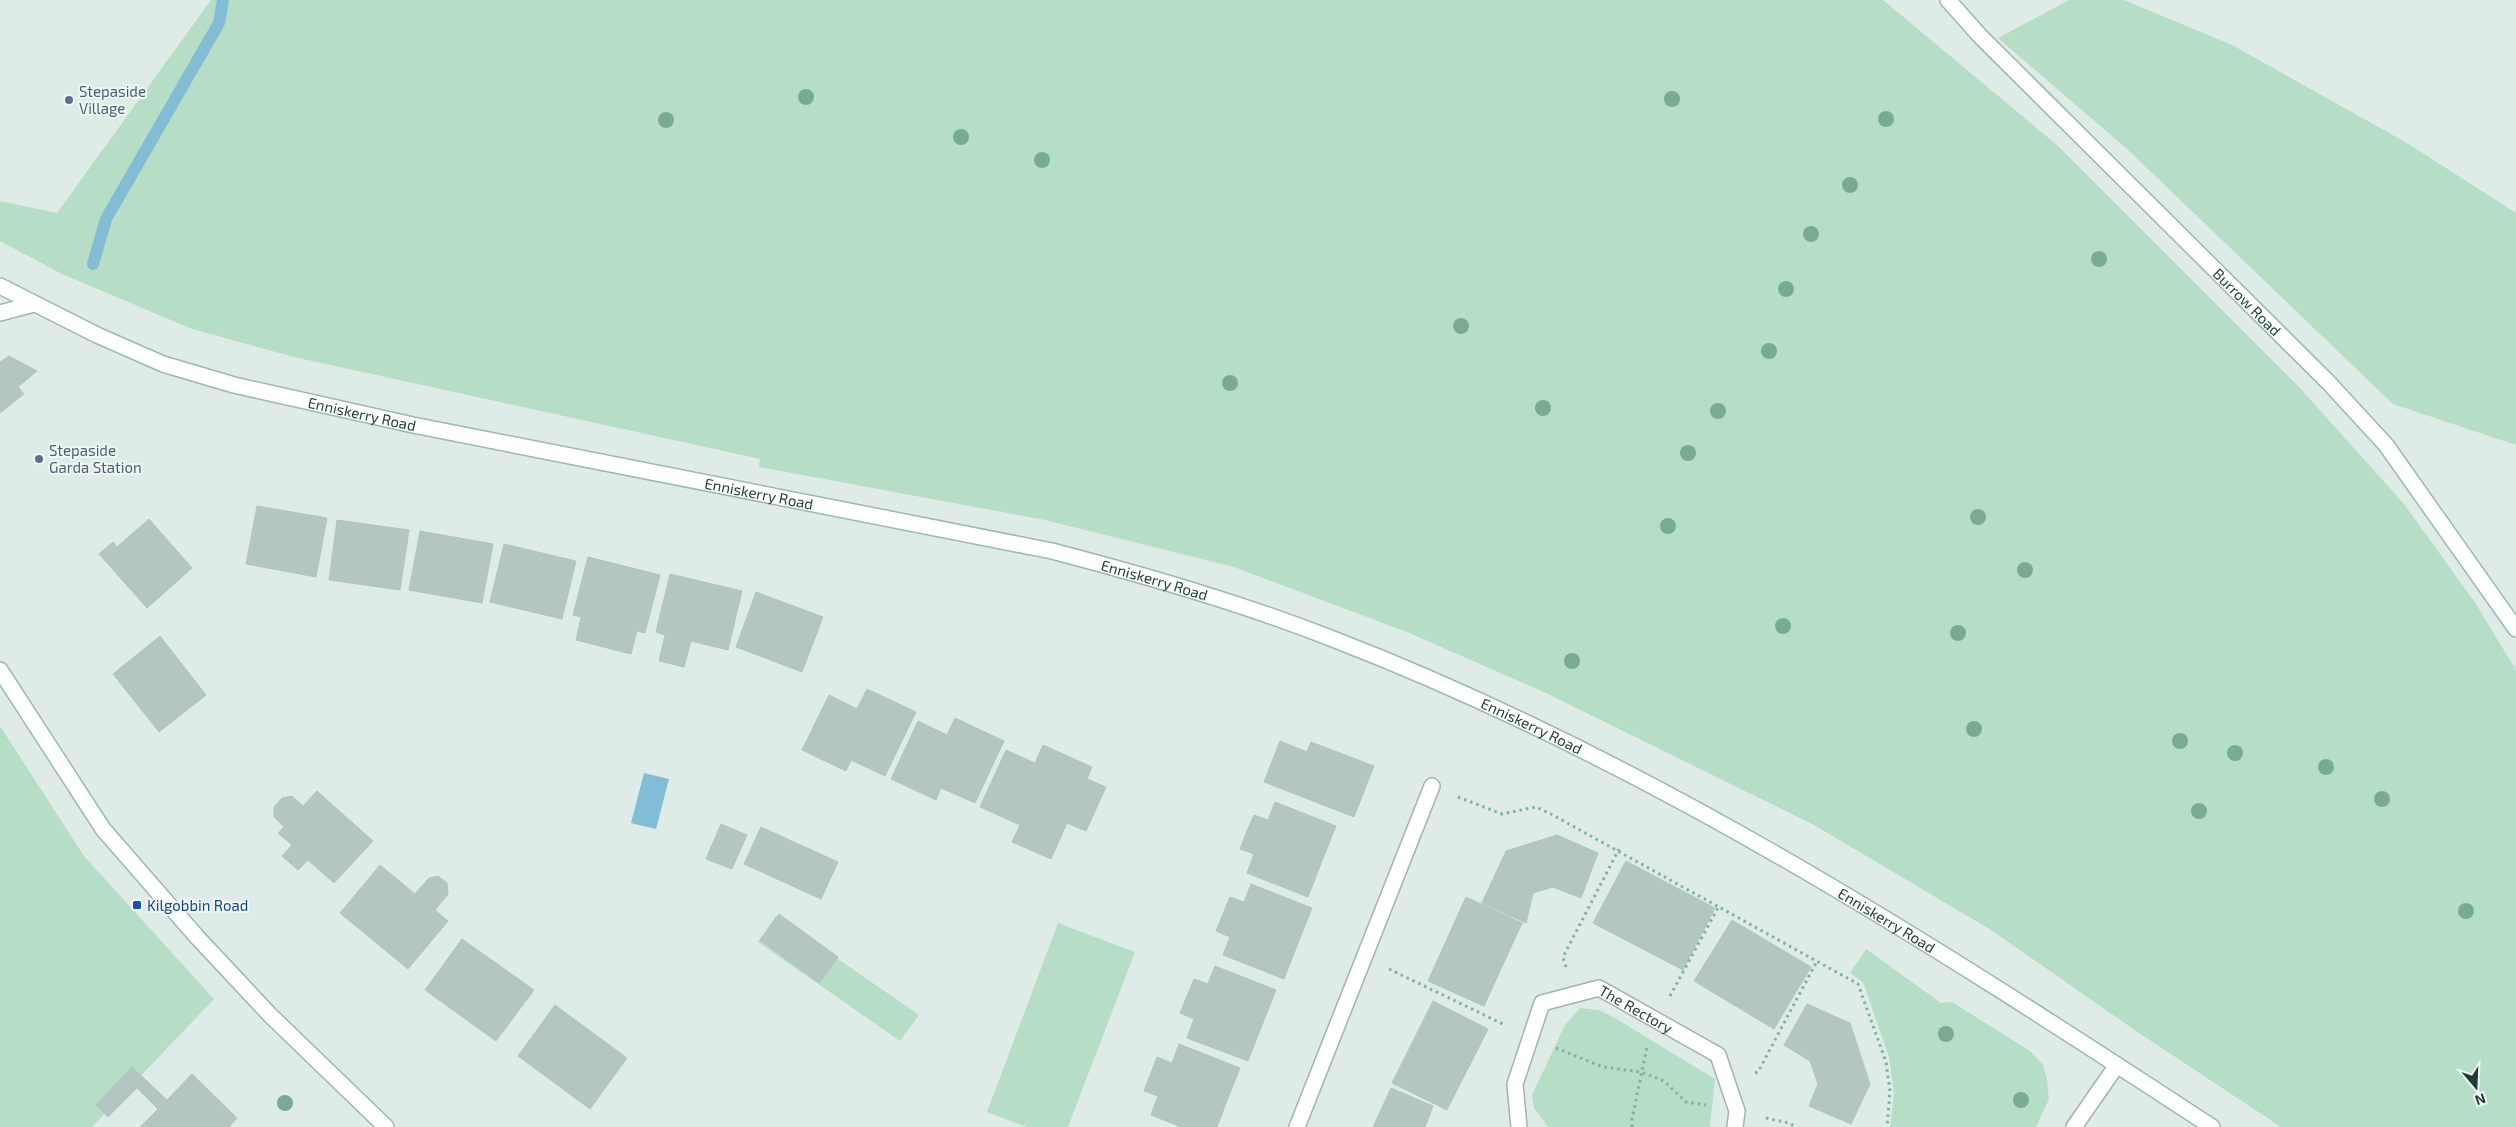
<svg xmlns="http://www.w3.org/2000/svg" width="2516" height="1127" font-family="'Exo 2',sans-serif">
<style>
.green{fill:#b6dec6}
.water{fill:#82bdd5}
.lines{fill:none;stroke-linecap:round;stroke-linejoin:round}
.stream{stroke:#82bdd5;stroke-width:12}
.building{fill:#b4c6c1;stroke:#b1c5c0}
.street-casing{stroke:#a2b3af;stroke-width:18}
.secondary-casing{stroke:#9db8b2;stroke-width:18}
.path{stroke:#7db1a8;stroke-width:3;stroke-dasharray:2.5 4;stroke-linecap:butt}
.street{stroke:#fff;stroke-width:15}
.secondary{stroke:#fff;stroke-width:15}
.tree{fill:#79ab94}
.service-dot{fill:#5c6f8a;stroke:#eff8f5;stroke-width:2}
.transit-dot{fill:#1a4fb4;stroke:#eff8f5;stroke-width:2}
.labels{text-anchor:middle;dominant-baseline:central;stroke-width:4;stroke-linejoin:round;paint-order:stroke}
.service-label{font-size:15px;fill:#4e5e75;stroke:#eff8f5;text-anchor:start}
.street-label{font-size:15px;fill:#1f3c39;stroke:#eff8f5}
.transit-label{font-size:15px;fill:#164399;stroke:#eff8f5;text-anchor:start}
</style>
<rect width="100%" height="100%" fill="#dfebe7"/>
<path class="green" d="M211,0H1883L2057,145L2300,388L2404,504L2476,604L2516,670V1127H2281L2136,1031L1991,930L1814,825L1548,694L1407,632L1234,567L1045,520L759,467L760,459L294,357L192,329L62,274L0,241V201L57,213Z
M2069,0H2124L2232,45L2407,143L2516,213V445L2393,404L2127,149L1998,38Z
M0,726L84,856L214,999L92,1127H0Z
M776,916L919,1015L900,1041L758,942Z
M1058,923L1135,952L1068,1127H1027L987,1112Z
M1866,949L1941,1003L1952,1002L2030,1051L2042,1063L2047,1079L2049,1099L2036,1127H1890L1894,1094L1889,1057L1863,982L1850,973Z
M1580,1008L1599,1010L1615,1018L1715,1079L1710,1127H1548L1534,1108L1532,1095L1565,1025Z"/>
<path class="water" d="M644,773L669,779L656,829L631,823Z"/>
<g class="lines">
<path class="stream" d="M93,264L106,219L219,23L223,0"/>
</g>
<path class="building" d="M9,356L37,371L18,387L24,394L0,413V362Z
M257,506L327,518L316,577L246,564Z
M149,519L192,568L147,608L99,554L113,542L117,547Z
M337,520L409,530L400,590L329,580Z
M420,531L493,544L482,603L409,590Z
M504,544L576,561L562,619L490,602Z
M588,557L660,575L645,633L637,631L631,654L576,640L581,617L573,615Z
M670,574L742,591L728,650L691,641L684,667L659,661L665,635L656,632Z
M756,592L823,617L802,672L736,647Z
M160,636L206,695L159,732L113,674Z
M867,689L916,712L885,776L851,760L846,771L802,750L829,695L857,709Z
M955,718L1004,741L975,803L941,788L936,800L891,779L918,721L947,735Z
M1280,741L1307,752L1311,742L1374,766L1354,817L1264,782Z
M1043,745L1092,767L1087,779L1106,787L1086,831L1067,823L1051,859L1012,842L1020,825L980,807L1006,750L1035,763Z
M317,791L373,841L334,883L308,860L298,870L282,856L292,845L278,833L284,827L274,817V807L282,798L292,796L303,806Z
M1275,802L1336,826L1322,861L1247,831L1254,815L1268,820Z
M721,824L747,835L732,869L706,859Z
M761,827L838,862L821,899L744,864Z
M1247,831L1322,861L1308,897L1247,873L1254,854L1240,849Z
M1557,835L1598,853L1581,898L1553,887L1533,893L1526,923L1482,903L1506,851Z
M1626,861L1715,908L1683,970L1593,923Z
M380,865L415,894L429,878L438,876L447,883L448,894L435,910L448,921L408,969L340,913Z
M1251,884L1312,908L1298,943L1223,914L1230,897L1244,902Z
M1466,897L1522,923L1484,1006L1428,981Z
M779,914L838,957L819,983L760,940Z
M1223,914L1298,943L1284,979L1223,955L1230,937L1216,931Z
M1732,920L1811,967L1774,1029L1694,981Z
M462,939L534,990L496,1041L425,990Z
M1215,966L1276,990L1262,1025L1187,996L1194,979L1208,984Z
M1187,996L1262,1025L1248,1061L1187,1038L1194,1019L1180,1013Z
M1433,1001L1488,1029L1447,1110L1392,1083Z
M1807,1004L1850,1023L1870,1084L1851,1124L1809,1106L1818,1084L1810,1061L1784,1045Z
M555,1005L627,1058L590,1109L518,1056Z
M1179,1044L1240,1068L1226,1103L1151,1073L1157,1057L1172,1063Z
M132,1067L167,1100L192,1074L237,1118L229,1127H140L158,1109L137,1088L108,1117L96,1105Z
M1151,1073L1226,1103L1217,1127H1181L1151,1115L1158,1096L1144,1091Z
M1391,1088L1433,1106L1425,1127H1373Z"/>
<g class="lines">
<defs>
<g id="street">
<path d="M1297,1127L1432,786"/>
<path id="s1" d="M1519,1127L1515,1084L1542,1003L1599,988L1718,1055L1737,1111L1735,1127"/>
<path d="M2074,1127L2117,1065"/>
</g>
<g id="secondary">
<path id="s2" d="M1948,0L1980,36L2329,383L2386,445L2516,629"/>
<path id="s3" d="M0,286L97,335L163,364L234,385L413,425L1052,551C1147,576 1241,603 1333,639C1649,761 1931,943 2212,1127"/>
<path d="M0,313L34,304"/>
<path d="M0,670L103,829L197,937L270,1015L386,1127"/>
</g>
</defs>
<use href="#street" class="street-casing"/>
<use href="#secondary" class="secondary-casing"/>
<path class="path" d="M1458,797L1502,814L1536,807L1551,814L1858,984L1886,1062L1890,1091L1887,1127
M1566,967L1563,957L1619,849
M1389,969L1505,1025
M1670,996L1719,906
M1556,1048L1603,1067L1641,1072L1664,1081L1686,1102L1706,1105
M1755,1073L1758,1072L1817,961
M1766,1118L1789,1123L1796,1127
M1632,1127V1119L1647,1047"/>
<use href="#street" class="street"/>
<use href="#secondary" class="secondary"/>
</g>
<g class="tree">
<circle cx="806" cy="97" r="8"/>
<circle cx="1672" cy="99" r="8"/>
<circle cx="1886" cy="119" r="8"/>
<circle cx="666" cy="120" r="8"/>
<circle cx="961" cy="137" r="8"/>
<circle cx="1042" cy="160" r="8"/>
<circle cx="1850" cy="185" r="8"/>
<circle cx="1811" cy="234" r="8"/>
<circle cx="2099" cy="259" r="8"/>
<circle cx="1786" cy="289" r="8"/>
<circle cx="1461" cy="326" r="8"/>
<circle cx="1769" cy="351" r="8"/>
<circle cx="1230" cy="383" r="8"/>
<circle cx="1543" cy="408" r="8"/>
<circle cx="1718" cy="411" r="8"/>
<circle cx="1688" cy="453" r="8"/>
<circle cx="1978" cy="517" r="8"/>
<circle cx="1668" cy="526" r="8"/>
<circle cx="2025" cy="570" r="8"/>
<circle cx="1783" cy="626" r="8"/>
<circle cx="1958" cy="633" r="8"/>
<circle cx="1572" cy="661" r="8"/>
<circle cx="1974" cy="729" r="8"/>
<circle cx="2180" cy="741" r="8"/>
<circle cx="2235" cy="753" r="8"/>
<circle cx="2326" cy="767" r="8"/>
<circle cx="2382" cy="799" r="8"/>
<circle cx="2199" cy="811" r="8"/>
<circle cx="2466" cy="911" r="8"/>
<circle cx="1946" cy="1034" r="8"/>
<circle cx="2021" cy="1100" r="8"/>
<circle cx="285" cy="1103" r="8"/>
</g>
<g class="service-dot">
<circle cx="69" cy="100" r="5"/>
<circle cx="39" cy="459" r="5"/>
</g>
<rect class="transit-dot" x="132" y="900" width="10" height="10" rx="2.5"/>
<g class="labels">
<g class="service-label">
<text x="79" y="91">Stepaside<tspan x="79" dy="17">Village</tspan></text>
<text x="49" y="450">Stepaside<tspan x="49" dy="17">Garda Station</tspan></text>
</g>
<g class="street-label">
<text stroke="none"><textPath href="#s2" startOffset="425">Burrow Road</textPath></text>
<text stroke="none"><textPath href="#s3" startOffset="386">Enniskerry Road</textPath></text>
<text stroke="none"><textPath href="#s3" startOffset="791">Enniskerry Road</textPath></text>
<text stroke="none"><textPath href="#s3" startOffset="1196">Enniskerry Road</textPath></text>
<text stroke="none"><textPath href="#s3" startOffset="1601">Enniskerry Road</textPath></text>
<text stroke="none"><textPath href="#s3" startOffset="2006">Enniskerry Road</textPath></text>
<text stroke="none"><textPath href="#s1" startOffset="230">The Rectory</textPath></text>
</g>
<g class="transit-label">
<text x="147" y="905">Kilgobbin Road</text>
</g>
</g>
<g transform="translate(2476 1087) rotate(161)" stroke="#eff8f5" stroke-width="4" paint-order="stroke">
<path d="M0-4L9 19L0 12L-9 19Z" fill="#1f3c39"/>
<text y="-8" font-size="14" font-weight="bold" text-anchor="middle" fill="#1f3c39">N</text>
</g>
</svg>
